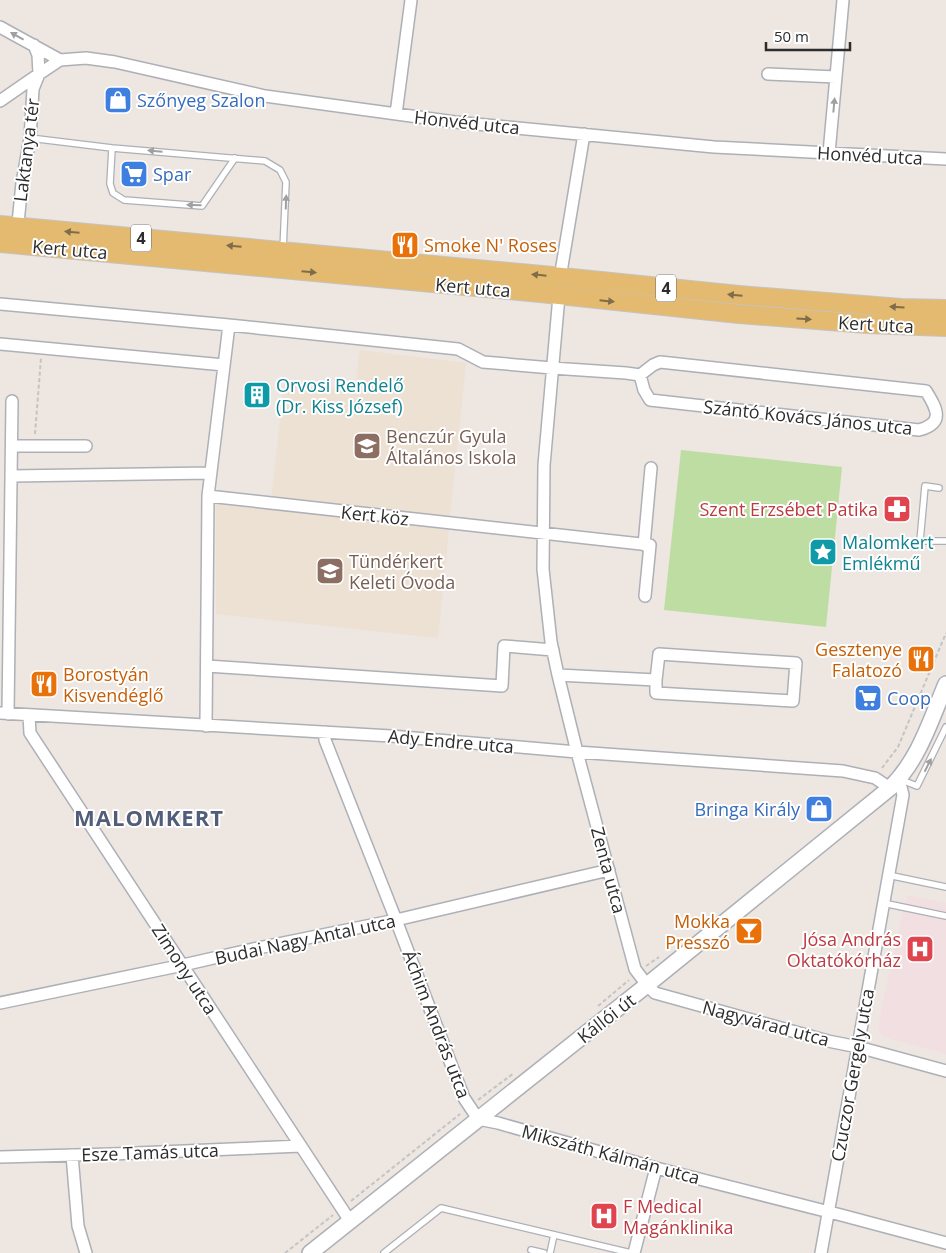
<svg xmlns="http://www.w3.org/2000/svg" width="946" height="1253" font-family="'Open Sans',sans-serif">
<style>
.education{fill:#ece1d2}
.medical{fill:#f2dfe2}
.green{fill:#bedda3}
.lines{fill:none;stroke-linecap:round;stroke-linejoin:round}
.lane-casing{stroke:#adb0b7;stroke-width:8}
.street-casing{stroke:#adb0b7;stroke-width:14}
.secondary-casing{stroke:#adb0b7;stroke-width:18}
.primary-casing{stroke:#c4c4c4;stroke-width:20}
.path{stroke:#c4c4c4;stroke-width:2;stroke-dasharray:4 2.5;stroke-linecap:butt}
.lane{stroke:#fff;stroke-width:5.5}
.street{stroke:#fff;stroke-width:11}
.secondary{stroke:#fff;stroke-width:15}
.primary{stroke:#e3ba6f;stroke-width:18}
.oneway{fill:#a0a0a0}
.oneway2{fill:#7f6c4b}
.labels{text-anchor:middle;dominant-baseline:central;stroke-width:4;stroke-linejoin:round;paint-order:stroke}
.shield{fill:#fff;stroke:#6c6c6c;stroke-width:1}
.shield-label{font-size:16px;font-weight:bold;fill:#2d2d2d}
.shop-label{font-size:18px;fill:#366cbe;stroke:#fff;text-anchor:start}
.street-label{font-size:18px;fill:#2d2d2d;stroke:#fff}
.food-label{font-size:18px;fill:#c56008;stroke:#fff;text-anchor:start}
.culture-label{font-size:18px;fill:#0d838f;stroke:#fff;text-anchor:start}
.education-label{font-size:18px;fill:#785e54;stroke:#fff;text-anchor:start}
.health-label{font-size:18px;fill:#be3a42;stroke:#fff;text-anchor:end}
.district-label{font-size:22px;font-weight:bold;letter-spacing:1px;fill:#515d79;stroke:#fff}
</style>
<rect width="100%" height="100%" fill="#ede6e1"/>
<path class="education" d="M360,350L466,363L449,524L271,503L284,384L355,389Z
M216,502L449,529L438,638L216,614Z"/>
<path class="medical" d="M907,895L946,903V1054L884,1037L878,1028L884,996Z"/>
<path class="green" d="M681,450L842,467L826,627L664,610Z"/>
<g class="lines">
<defs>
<path id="lane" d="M30,138L112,148L265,161L280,170L286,182L283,250
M112,148L110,184L113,193L124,200L202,206L235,158
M939,488L925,486L920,541H946
M899,779L917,786L946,727
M888,875L946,887
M883,903L946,916
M531,1250L544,1253
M384,1253L441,1208L631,1253
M550,1253L554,1235"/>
<path id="street" d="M0,27L60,60L86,58L115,62L265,96L455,122L714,147L946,159
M768,74L836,77
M0,101L39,74L38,55L34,45
M396,114L411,0
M829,153L843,0
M17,233L22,183L30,138L33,89L39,74L60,60
M560,278L584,134
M559,296L544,465L543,569L551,642L558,675L577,752L635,969L647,985L655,993L828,1041L858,1047L946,1071
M0,304L229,325L458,349L483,362L552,368L626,373L640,375L653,365L660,362L926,391C937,409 945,423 919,430L650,400L644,390L640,375
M0,344L224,365
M12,446H86
M11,476L211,473
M208,496L650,545L645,596
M644,545L651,468
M207,666L502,686L504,646L553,650
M558,675L656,680V693L793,701L796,663L659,654L656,680
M0,713L391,736L577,752L843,771L875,778L890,788
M8,714L12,401
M29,715L30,733L350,1221
M206,726L208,496L229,325
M325,732V740L396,920L464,1098L478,1119L498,1123L656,1168L841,1215L946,1243
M0,1003L183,965L253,949L396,920L609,870
M72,1155L78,1226L86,1253
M0,1157L112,1154L301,1146
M634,1253L656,1168
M821,1253L903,795L899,779"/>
<path id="secondary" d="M310,1253L647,985L890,788C919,760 931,719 946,684"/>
<path id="primary" d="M0,225L542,275L739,295L901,308L946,309
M0,243L540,293L739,314L867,324L946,327"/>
</defs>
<use href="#lane" class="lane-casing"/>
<use href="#street" class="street-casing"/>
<use href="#secondary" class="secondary-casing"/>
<use href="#primary" class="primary-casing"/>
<path class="path" d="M35,434L41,358
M882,768L898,747L946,633
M646,966L659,957
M598,1006L629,980
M478,1100L514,1073
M351,1201L460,1114
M285,1253L333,1215"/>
<use href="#lane" class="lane"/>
<use href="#street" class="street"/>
<use href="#secondary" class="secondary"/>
<use href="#primary" class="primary"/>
</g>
<defs><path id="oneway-solid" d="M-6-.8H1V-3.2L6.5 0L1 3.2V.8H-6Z" transform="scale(1.25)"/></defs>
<g class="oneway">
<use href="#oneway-solid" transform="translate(17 36) rotate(-151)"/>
<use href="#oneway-solid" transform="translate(834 105) rotate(-85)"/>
<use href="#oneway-solid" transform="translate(155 151) rotate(-175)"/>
<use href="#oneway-solid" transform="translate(286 202) rotate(-88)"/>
<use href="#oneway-solid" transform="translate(194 205) rotate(-178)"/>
<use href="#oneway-solid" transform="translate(928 765) rotate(-63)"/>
</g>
<g class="oneway2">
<use href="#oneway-solid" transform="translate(72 232) rotate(-175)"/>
<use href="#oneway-solid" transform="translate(234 246) rotate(-175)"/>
<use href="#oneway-solid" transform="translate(309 272) rotate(5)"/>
<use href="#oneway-solid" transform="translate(539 275) rotate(-174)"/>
<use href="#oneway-solid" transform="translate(735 295) rotate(-175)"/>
<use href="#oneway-solid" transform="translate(607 301) rotate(6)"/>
<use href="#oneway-solid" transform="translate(897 307) rotate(-176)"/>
<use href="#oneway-solid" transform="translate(804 319) rotate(4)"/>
</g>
<defs>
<symbol id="shop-square" viewBox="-11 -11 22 22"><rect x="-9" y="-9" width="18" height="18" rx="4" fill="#3f7fe0" stroke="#fff"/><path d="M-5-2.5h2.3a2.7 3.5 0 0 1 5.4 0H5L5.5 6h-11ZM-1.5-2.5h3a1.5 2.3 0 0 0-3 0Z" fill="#fff"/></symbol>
<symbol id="supermarket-square" viewBox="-11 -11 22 22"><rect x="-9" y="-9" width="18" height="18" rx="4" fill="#3f7fe0" stroke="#fff"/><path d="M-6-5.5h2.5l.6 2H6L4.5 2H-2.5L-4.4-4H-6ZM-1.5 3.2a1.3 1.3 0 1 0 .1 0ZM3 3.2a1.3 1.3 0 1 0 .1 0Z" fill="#fff"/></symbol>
<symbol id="restaurant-square" viewBox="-11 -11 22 22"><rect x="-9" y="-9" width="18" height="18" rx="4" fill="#e8710a" stroke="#fff"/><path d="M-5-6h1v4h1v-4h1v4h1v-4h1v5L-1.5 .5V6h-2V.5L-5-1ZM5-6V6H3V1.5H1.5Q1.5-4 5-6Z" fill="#fff"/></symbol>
<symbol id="building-square" viewBox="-11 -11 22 22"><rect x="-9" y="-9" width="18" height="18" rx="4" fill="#0f9aa8" stroke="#fff"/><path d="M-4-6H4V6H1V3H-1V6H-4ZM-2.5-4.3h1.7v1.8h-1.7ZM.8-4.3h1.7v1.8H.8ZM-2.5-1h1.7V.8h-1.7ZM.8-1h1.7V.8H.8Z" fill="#fff"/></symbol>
<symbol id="school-square" viewBox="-11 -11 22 22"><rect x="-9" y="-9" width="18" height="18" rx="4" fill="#8d6e63" stroke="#fff"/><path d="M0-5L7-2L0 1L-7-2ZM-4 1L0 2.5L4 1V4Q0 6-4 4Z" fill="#fff"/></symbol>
<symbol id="pharmacy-square" viewBox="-11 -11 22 22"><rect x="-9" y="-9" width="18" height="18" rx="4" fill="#e0444e" stroke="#fff"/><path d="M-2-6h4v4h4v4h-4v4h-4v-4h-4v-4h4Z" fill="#fff"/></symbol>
<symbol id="sight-square" viewBox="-11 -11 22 22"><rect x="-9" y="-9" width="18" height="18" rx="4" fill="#0f9aa8" stroke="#fff"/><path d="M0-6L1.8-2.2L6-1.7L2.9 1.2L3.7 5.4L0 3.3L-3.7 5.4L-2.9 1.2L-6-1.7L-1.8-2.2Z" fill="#fff"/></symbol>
<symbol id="bar-square" viewBox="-11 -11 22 22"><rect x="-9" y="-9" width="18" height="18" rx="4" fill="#e8710a" stroke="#fff"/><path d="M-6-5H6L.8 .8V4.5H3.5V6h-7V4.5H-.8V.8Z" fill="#fff"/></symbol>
<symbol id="hospital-square" viewBox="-11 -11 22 22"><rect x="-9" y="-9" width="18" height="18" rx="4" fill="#e0444e" stroke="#fff"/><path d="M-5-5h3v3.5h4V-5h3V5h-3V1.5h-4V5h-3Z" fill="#fff"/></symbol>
</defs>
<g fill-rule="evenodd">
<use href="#shop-square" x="102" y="84" width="32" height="32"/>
<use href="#supermarket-square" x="118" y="158" width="32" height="32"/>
<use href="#restaurant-square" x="389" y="229" width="32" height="32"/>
<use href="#building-square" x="241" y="379" width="32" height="32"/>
<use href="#school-square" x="351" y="430" width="32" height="32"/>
<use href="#pharmacy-square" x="881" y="493" width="32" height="32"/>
<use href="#sight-square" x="807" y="536" width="32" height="32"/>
<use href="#school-square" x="314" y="555" width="32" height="32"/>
<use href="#restaurant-square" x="905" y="643" width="32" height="32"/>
<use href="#restaurant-square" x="28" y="668" width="32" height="32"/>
<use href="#supermarket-square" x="852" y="682" width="32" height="32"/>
<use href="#shop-square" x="803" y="793" width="32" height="32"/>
<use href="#bar-square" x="733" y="915" width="32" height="32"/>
<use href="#hospital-square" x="904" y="933" width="32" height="32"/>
<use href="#hospital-square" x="588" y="1200" width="32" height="32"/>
</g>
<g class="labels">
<g class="shield">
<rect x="131" y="224.5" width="20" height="27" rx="4"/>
<rect x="656" y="274.5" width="20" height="27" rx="4"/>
</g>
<g class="shield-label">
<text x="141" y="238">4</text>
<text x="666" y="288">4</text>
</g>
<g class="shop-label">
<text x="137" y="100">Szőnyeg Szalon</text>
<text x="153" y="174">Spar</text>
<text x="887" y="698">Coop</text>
<text x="800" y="809" text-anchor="end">Bringa Király</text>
</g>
<g class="street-label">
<text transform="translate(467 122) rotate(6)">Honvéd utca</text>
<text transform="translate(26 150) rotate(-83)">Laktanya tér</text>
<text transform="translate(870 155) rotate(3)">Honvéd utca</text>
<text transform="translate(70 249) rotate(5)">Kert utca</text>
<text transform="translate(473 287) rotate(5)">Kert utca</text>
<text transform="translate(876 324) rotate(3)">Kert utca</text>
<text transform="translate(808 417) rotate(6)">Szántó Kovács János utca</text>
<text transform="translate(375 515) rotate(6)">Kert köz</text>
<text transform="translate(451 741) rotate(5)">Ady Endre utca</text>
<text transform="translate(609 870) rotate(75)">Zenta utca</text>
<text transform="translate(305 939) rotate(-12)">Budai Nagy Antal utca</text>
<text transform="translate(185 969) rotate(57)">Zimony utca</text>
<text transform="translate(606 1018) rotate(-38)">Kállói út</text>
<text transform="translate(766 1023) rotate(15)">Nagyvárad utca</text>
<text transform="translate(437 1024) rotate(69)">Áchim András utca</text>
<text transform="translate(852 1075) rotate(-80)">Czuczor Gergely utca</text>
<text transform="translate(150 1152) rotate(-2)">Esze Tamás utca</text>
<text transform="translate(611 1154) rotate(15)">Mikszáth Kálmán utca</text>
</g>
<g class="food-label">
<text x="424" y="245">Smoke N' Roses</text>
<text x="902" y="649" text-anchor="end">Gesztenye<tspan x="902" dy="21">Falatozó</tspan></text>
<text x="63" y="674">Borostyán<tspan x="63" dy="21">Kisvendéglő</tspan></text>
<text x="730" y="921" text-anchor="end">Mokka<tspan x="730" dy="21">Presszó</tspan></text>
</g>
<g class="culture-label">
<text x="276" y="385">Orvosi Rendelő<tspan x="276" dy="21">(Dr. Kiss József)</tspan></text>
<text x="842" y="542">Malomkert<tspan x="842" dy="21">Emlékmű</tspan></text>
</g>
<g class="education-label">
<text x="386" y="436">Benczúr Gyula<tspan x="386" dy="21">Általános Iskola</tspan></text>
<text x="349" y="561">Tündérkert<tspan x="349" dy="21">Keleti Óvoda</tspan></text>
</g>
<g class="health-label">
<text x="878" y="509">Szent Erzsébet Patika</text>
<text x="901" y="939">Jósa András<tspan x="901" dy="21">Oktatókórház</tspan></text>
<text x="623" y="1206" text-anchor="start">F Medical<tspan x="623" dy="21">Magánklinika</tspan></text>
</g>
<g class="district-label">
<text x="149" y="817">MALOMKERT</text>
</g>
</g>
<path d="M766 42v8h84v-8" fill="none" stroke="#2d2d2d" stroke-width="2.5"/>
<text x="774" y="42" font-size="15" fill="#2d2d2d" stroke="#ffffff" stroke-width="4" paint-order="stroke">50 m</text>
</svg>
